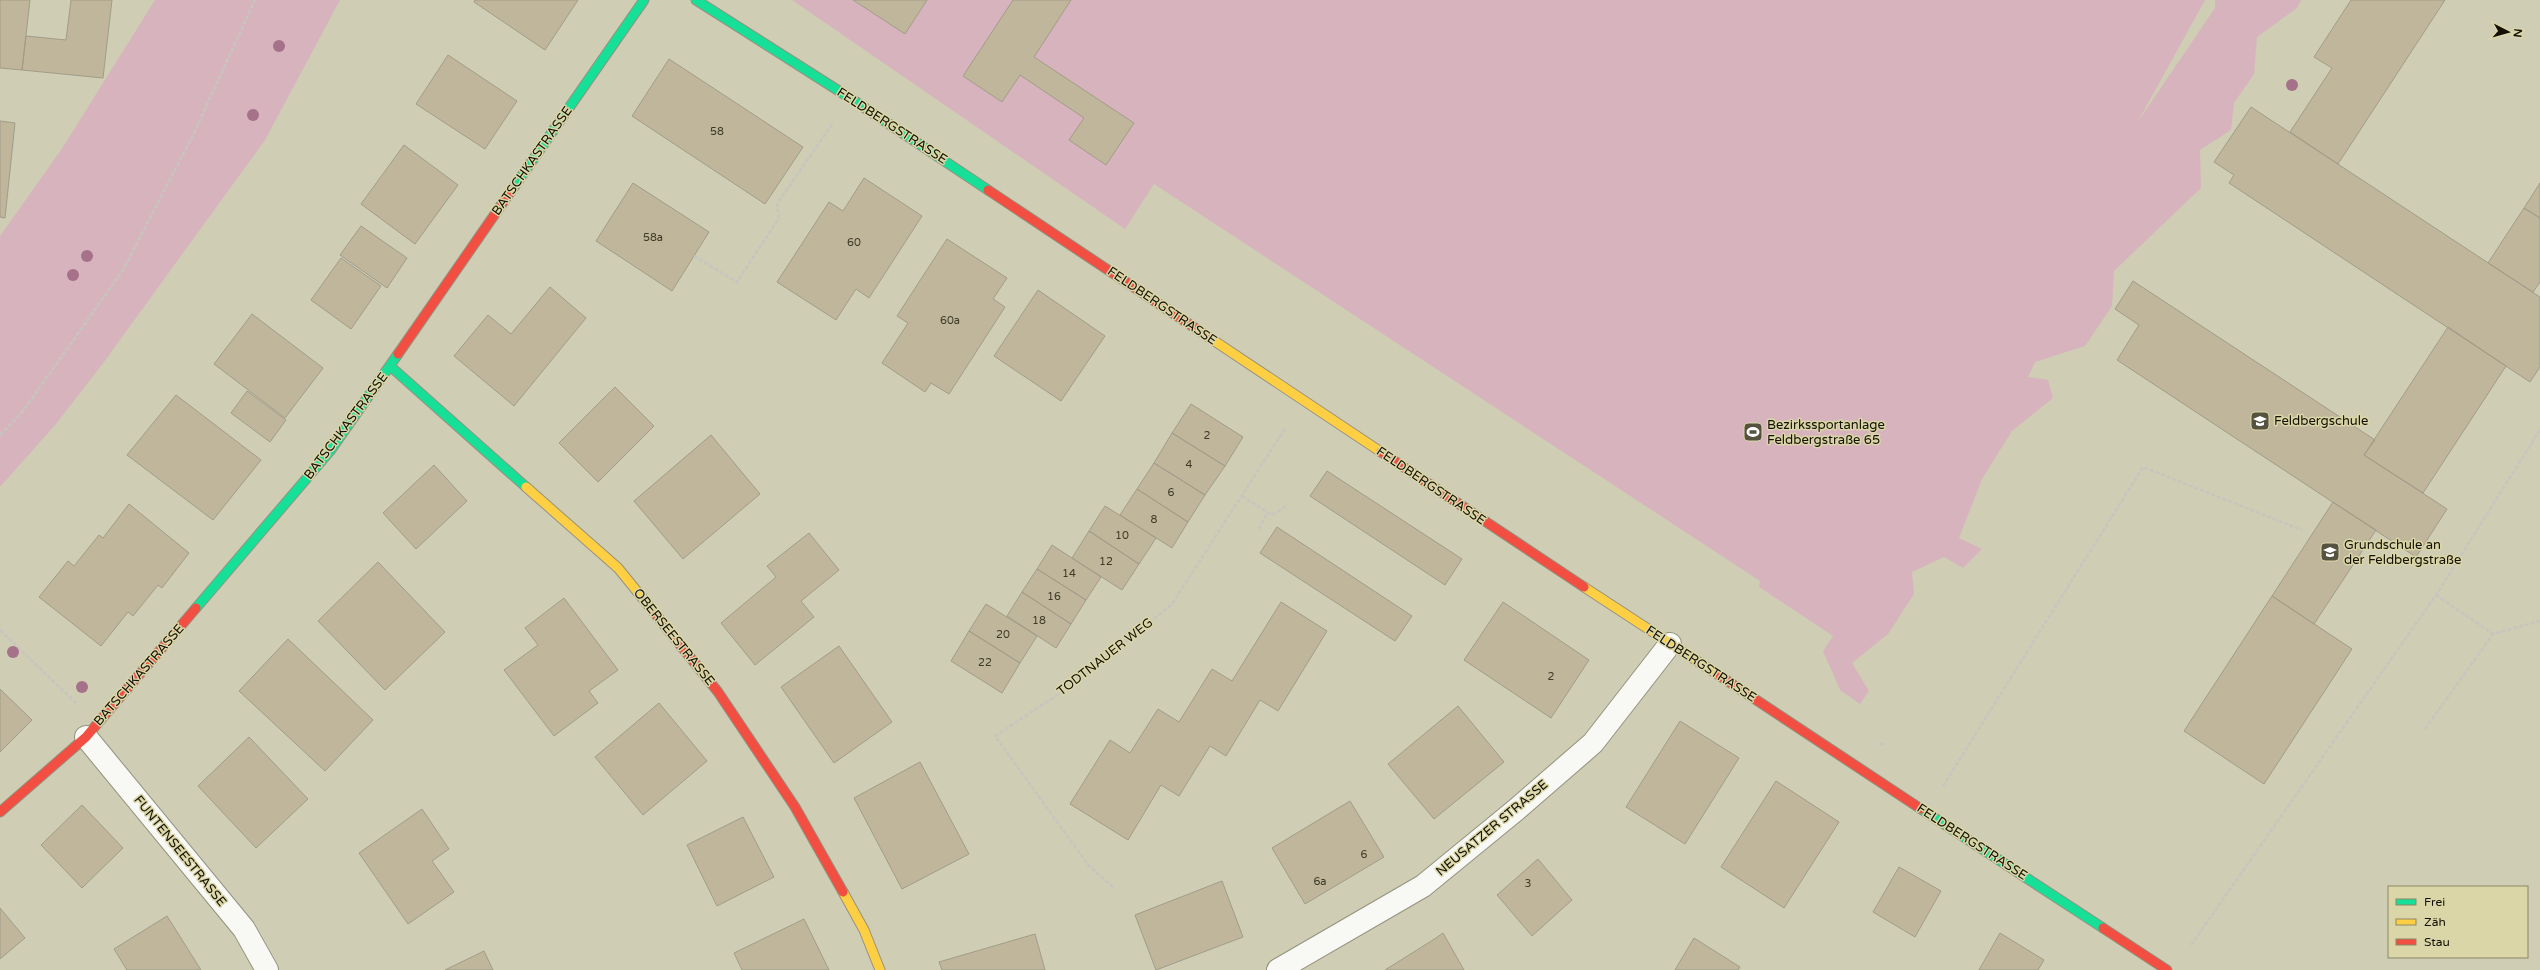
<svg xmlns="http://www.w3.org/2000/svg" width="2540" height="970" font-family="'Varela Round',sans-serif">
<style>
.green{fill:#d7b4bd}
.building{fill:#c0b69b;stroke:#a19c89}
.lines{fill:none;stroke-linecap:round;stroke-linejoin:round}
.street-casing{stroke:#94927f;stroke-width:24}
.fast-casing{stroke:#94927f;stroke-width:11}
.slow-casing{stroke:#94927f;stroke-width:11}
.jam-casing{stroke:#94927f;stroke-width:11}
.path{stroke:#c6c5be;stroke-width:2.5;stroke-dasharray:4 2;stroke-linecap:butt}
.street{stroke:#f8f8f4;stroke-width:22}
.fast{stroke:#16e098;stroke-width:9}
.slow{stroke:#ffcf43;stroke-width:9}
.jam{stroke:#f24e42;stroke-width:9}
.tree{fill:#a5728a}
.labels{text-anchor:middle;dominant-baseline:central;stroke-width:3;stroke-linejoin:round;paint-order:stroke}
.number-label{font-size:11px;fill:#3e3a28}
.street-label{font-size:13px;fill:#131002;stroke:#dbd6a8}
.poi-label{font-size:13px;fill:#131002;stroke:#dbd6a8;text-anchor:start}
</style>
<rect width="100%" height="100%" fill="#cfcdb4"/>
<path class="green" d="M155,0H340L265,140L104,362L56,424L0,487V236L61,150Z
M792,0H2205L2137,123L2215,8V0H2301L2297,8L2257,37L2254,74L2234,103L2231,130L2200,150L2201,188L2114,271L2112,306L2085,346L2035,362L2028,377L2048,380L2053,398L2012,431L1982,479L1959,538L1982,549L1963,568L1944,557L1912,572L1914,594L1888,634L1852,663L1869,691L1860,704L1840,690L1823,651L1833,636L1759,587L1760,581L1154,184L1125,229Z"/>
<path class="building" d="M0,0H30L22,70L0,68Z
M71,0H112L103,78L22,70L26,36L66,40Z
M475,0H578L545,50L474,2Z
M853,0H927L905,34Z
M1013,0H1071L1034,57L1134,123L1106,165L1069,140L1084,118L1020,75L1002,102L963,76Z
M2351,0H2445L2338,164L2290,132L2332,68L2314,57Z
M448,55L517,101L485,149L416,104Z
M669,59L803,147L765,204L632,116Z
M2251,107L2540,297V367L2530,382L2229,183L2234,175L2214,162Z
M0,121L15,123L5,218L0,217Z
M404,145L458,185L415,244L361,204Z
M864,178L922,216L869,298L856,289L836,320L777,282L829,202L843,211Z
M633,183L709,232L672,291L596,241Z
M2540,183V218L2524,208Z
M2524,208L2540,218V282L2533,292L2488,263Z
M361,226L407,258L387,288L340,255Z
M947,239L1007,278L993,299L1005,307L949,394L931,383L925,392L882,363L908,323L897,316Z
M341,258L381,286L351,329L311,300Z
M2133,281L2375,440L2364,455L2447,509L2416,557L2117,360L2139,325L2115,309Z
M550,287L586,318L514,406L454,356L488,315L511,334Z
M1038,290L1105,336L1061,401L994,356Z
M252,314L323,368L285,418L214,364Z
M2448,327L2506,366L2423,493L2364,455Z
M615,387L654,426L598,482L559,443Z
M247,391L286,420L270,442L231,413Z
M176,395L261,460L213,520L127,455Z
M1191,404L1243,437L1225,466L1172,433Z
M1172,433L1225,466L1205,495L1154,463Z
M711,435L760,494L683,559L634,501Z
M1154,463L1205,495L1188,522L1137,489Z
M434,465L467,501L416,549L383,513Z
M1327,471L1462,559L1445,585L1310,496Z
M1137,489L1188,522L1172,548L1120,515Z
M2333,502L2376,530L2314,624L2272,596Z
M129,504L189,553L162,588L158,585L133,616L128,612L101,646L39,597L68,561L74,566L99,535L103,538Z
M1105,506L1156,538L1139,564L1089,531Z
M1277,527L1412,616L1395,641L1260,553Z
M1089,531L1139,564L1122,590L1072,558Z
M809,533L839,570L801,601L814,617L755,665L721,623L776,577L767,566Z
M1052,545L1101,577L1086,600L1037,569Z
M378,562L445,632L385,690L318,621Z
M1037,569L1086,600L1071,624L1022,592Z
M1022,592L1071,624L1056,648L1007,616Z
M2272,596L2352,649L2264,784L2184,731Z
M564,598L618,670L589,691L598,703L554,736L504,670L538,645L525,628Z
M1281,602L1327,631L1278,711L1260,700L1226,756L1210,746L1179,796L1161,785L1128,840L1070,804L1110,740L1130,753L1158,709L1179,722L1212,669L1232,681Z
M1503,602L1589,660L1551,718L1464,660Z
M986,604L1037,636L1020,663L969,631Z
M969,631L1020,663L1002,693L951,661Z
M288,639L373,720L325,771L239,691Z
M839,646L892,722L834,763L781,687Z
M0,689L32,720L0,752Z
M659,703L707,761L643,815L595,757Z
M1458,706L1504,762L1434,819L1388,764Z
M1680,721L1739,758L1685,844L1626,807Z
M249,737L308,799L256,848L198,786Z
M920,762L969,854L902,889L854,798Z
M1776,781L1839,822L1784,908L1721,867Z
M1350,801L1384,857L1305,904L1272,848Z
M82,805L123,848L82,888L41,845Z
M422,809L449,849L432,861L454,892L408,924L359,853Z
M743,817L774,877L717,906L687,845Z
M1538,859L1572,900L1532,936L1497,895Z
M1899,867L1941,891L1915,937L1873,912Z
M1222,881L1243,937L1156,970L1135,915Z
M0,908L25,938L0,959Z
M167,916L201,970H127L114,949Z
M804,919L829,970H742L734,953Z
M1443,933L1464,970H1385L1436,938Z
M2000,933L2044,960L2038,970H1979Z
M1035,934L1045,970H942L939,962Z
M1694,938L1740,967L1738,970H1675Z
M484,951L493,970H445Z"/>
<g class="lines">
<defs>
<path id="street" d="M86,737L244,929L267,970
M1278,970L1423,886L1517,809L1593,743L1670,644"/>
<path id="fast" d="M696,0L850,98L988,190
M511,191L644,0
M390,366L526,487
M196,608L330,451L398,354
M1921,809L2103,928"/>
<path id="slow" d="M1210,338L1381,452
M526,487L618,568L653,611
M1584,587L1720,676
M843,892L864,930L880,970"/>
<path id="jam" d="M988,190L1210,338
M398,354L511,191
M1381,452L1584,587
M653,611L718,692L795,807L843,892
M1720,676L1921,809
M0,812L86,737L196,608
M2103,928L2167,970"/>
</defs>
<use href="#street" class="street-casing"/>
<use href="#fast" class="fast-casing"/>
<use href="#slow" class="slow-casing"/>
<use href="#jam" class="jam-casing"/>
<path class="path" d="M694,256L737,282L779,218L777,204L833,123
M0,435L20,415L123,270L194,133L255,0
M1242,496L1272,515L1288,505
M1259,529L1268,512
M2436,595L2493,634
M0,630L76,703
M2425,729L2493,634L2540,621
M1880,744H1886
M1943,786L2143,467L2302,530
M1113,887L1089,866L995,736L1080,680L1172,604L1286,427
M2191,945L2436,595L2540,430"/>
<use href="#street" class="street"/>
<use href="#fast" class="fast"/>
<use href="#slow" class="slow"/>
<use href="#jam" class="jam"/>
</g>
<g class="tree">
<circle cx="279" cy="46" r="6"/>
<circle cx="2292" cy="85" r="6"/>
<circle cx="253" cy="115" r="6"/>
<circle cx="87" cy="256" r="6"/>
<circle cx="73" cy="275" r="6"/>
<circle cx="13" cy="652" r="6"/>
<circle cx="82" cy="687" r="6"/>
</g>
<defs>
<symbol id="school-square" viewBox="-11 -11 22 22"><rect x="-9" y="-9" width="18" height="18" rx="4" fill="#555240" stroke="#dbd6a8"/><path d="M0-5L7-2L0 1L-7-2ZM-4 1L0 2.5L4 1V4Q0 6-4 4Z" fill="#fff"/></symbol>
<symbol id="stadium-square" viewBox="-11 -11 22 22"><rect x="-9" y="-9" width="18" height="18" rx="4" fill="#555240" stroke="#dbd6a8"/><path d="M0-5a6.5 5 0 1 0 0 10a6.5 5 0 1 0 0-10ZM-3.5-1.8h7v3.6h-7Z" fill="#fff"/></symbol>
</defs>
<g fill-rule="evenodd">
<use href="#school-square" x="2249" y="410" width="22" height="22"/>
<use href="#stadium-square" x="1742" y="421" width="22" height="22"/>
<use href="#school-square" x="2319" y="541" width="22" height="22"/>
</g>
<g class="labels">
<g class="number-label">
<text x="717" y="131">58</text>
<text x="653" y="237">58a</text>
<text x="854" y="242">60</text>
<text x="950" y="320">60a</text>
<text x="1207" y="435">2</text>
<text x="1189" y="464">4</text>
<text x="1171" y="492">6</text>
<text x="1154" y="519">8</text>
<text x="1122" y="535">10</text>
<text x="1106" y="561">12</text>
<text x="1069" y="573">14</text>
<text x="1054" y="596">16</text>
<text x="1039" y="620">18</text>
<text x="1003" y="634">20</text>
<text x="985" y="662">22</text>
<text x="1551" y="676">2</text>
<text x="1364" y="854">6</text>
<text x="1320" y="881">6a</text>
<text x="1528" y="883">3</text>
</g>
<g class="street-label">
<text transform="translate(892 126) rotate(33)">FELDBERGSTRASSE</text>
<text transform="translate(532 161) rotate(-55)">BATSCHKASTRASSE</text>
<text transform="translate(1162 306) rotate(34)">FELDBERGSTRASSE</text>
<text transform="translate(346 426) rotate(-53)">BATSCHKASTRASSE</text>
<text transform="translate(1431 486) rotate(34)">FELDBERGSTRASSE</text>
<text transform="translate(674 637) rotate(51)">OBERSEESTRASSE</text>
<text transform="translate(1105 657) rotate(-38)">TODTNAUER WEG</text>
<text transform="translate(1701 664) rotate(33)">FELDBERGSTRASSE</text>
<text transform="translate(139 675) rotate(-49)">BATSCHKASTRASSE</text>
<text transform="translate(1492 828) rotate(-40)">NEUSATZER STRASSE</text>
<text transform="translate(1972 842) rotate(33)">FELDBERGSTRASSE</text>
<text transform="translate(180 851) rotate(51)">FUNTENSEESTRASSE</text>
</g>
<g class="poi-label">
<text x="2274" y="421">Feldbergschule</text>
<text x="1767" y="425">Bezirkssportanlage<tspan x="1767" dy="15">Feldbergstraße 65</tspan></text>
<text x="2344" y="545">Grundschule an<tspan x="2344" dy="15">der Feldbergstraße</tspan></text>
</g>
</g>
<rect x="2388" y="886" width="140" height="72" fill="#dbd6a8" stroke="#8b8766"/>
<rect x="2396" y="899" width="20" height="6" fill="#16e098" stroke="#8b8766"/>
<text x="2424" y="906" font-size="12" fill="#131002">Frei</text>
<rect x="2396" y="919" width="20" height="6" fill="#ffcf43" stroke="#8b8766"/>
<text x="2424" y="926" font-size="12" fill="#131002">Zäh</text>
<rect x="2396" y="939" width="20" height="6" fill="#f24e42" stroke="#8b8766"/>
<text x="2424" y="946" font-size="12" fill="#131002">Stau</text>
<g transform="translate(2508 32) rotate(96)" stroke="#dbd6a8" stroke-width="3" paint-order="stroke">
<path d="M0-3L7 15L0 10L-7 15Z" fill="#131002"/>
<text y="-6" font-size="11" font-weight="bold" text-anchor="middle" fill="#131002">N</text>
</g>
</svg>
